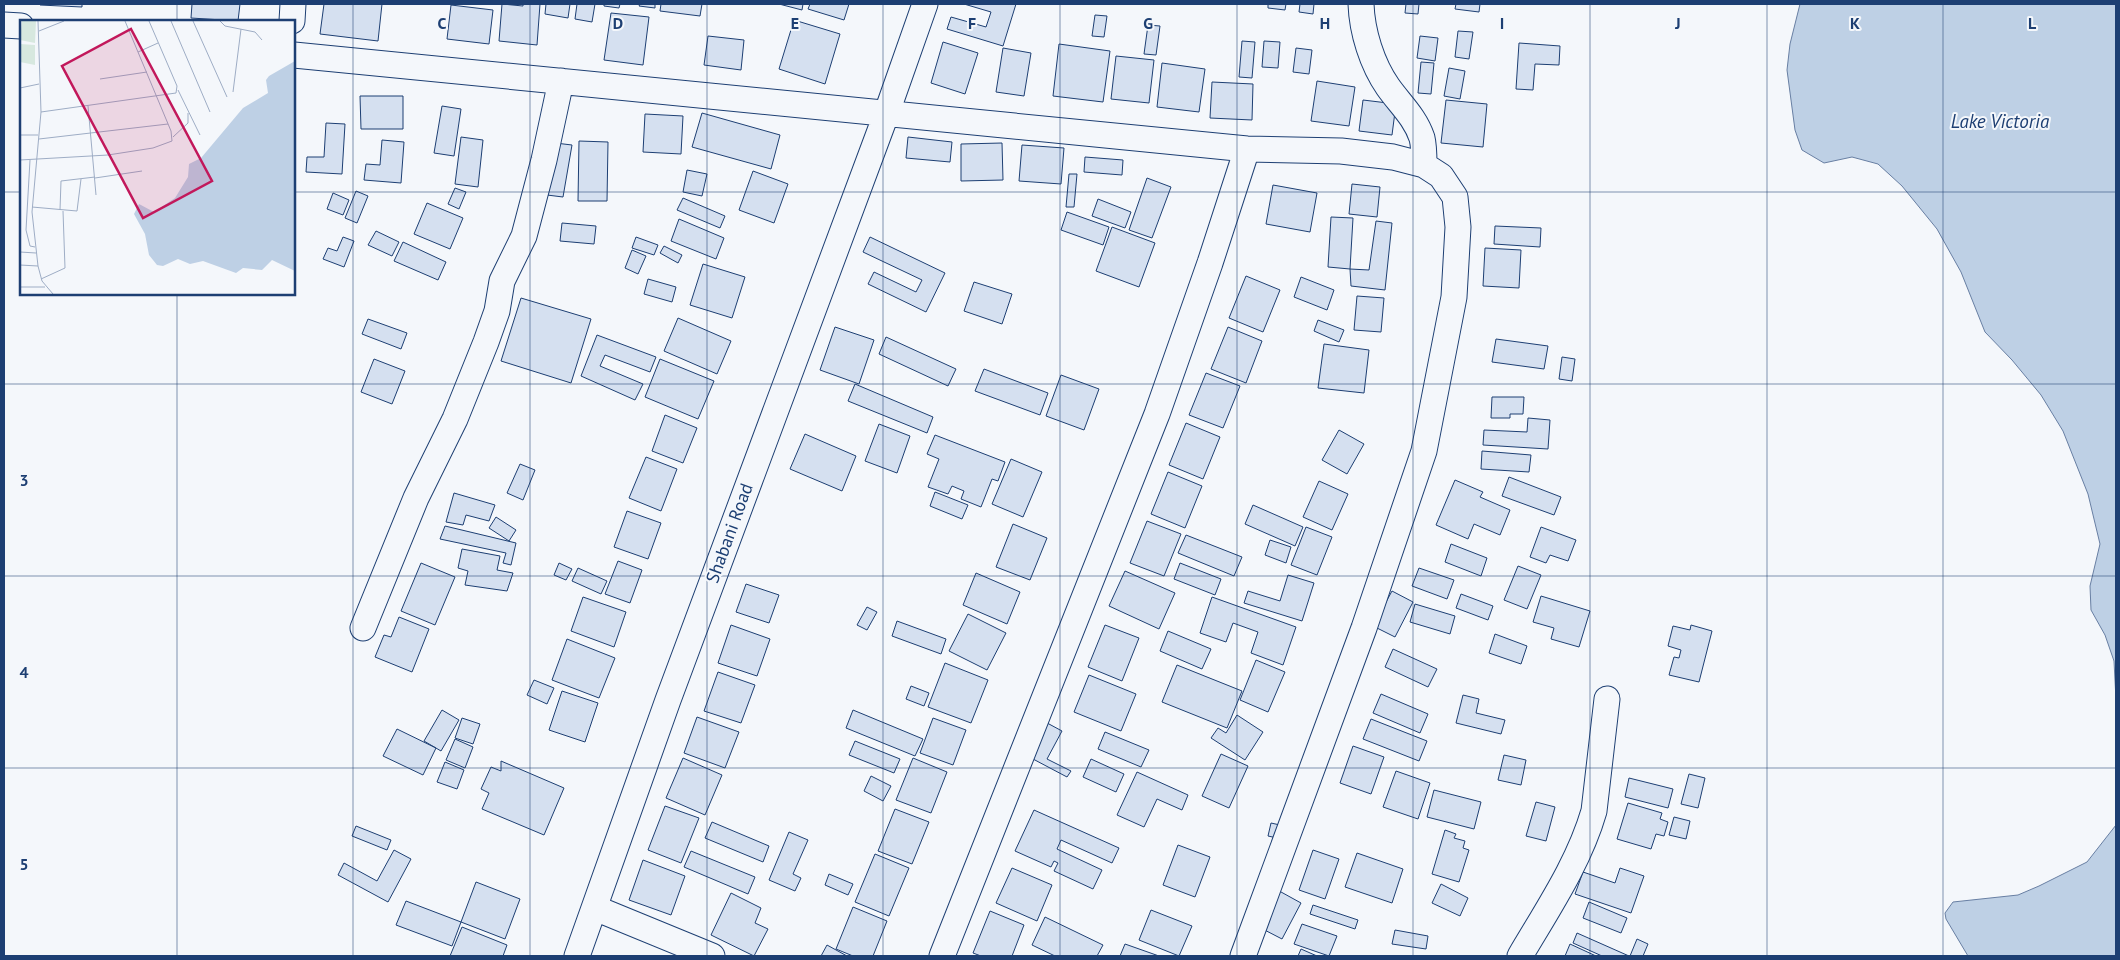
<svg xmlns="http://www.w3.org/2000/svg" width="2120" height="960" font-family="'PT Sans',sans-serif">
<style>
.water{fill:#bed0e5;stroke:#687fa3}
.building{fill:#d5e0f0;stroke:#1d3f73}
.lines{fill:none;stroke-linecap:round;stroke-linejoin:round}
.minor-casing{stroke:#1d3f73;stroke-width:27}
.minor{stroke:#f4f7fb;stroke-width:25}
.grid{fill:none;stroke:#1d3f73;stroke-width:1;stroke-opacity:0.55}
.labels{text-anchor:middle;dominant-baseline:central;stroke-width:4;stroke-linejoin:round;paint-order:stroke}
.street-label{font-size:18px;fill:#1d3f73;stroke:#f4f7fb}
.water-label{font-size:19px;font-style:italic;fill:#1d3f73;stroke:#f4f7fb}
.inset-road{fill:none;stroke:#9eadc5;stroke-width:1}
.view{fill:#c2185b;fill-opacity:0.15;stroke:#c2185b;stroke-width:2.5}
.inset-edge{fill:none;stroke:#1d3f73;stroke-width:2.5}
.grid-label{font-size:16px;text-anchor:middle;font-weight:bold;fill:#1d3f73;stroke:#f4f7fb;stroke-width:4;stroke-linejoin:round;paint-order:stroke}
</style>
<rect width="100%" height="100%" fill="#f4f7fb"/>
<path class="water" d="M1800,4H2116V700L2114,661L2105,635L2091,610L2090,586L2100,544L2088,494L2063,431L2041,395L2012,360L1985,332L1961,272L1937,229L1902,186L1878,164L1852,157L1824,163L1802,150L1795,130L1787,70L1790,44Z
M2116,825V956H1968L1946,919L1945,913L1953,902L2018,895L2039,886L2087,862Z"/>
<path class="building" d="M40,4H82V7L40,5Z
M192,4H240L238,21L191,18Z
M324,4H382L378,41L320,34Z
M502,4L523,6V4H540L537,45L499,41Z
M546,4H570L568,18L545,14Z
M577,4H595L592,22L575,19Z
M604,4H620L619,8L604,6Z
M640,4H655V8L639,6Z
M661,4H702L700,16L660,11Z
M779,4H803L802,10Z
M810,4H849L844,20L808,9Z
M964,4H1016L1003,46L947,29L951,17L986,27L991,12Z
M1268,4H1286L1285,10L1268,8Z
M1300,4H1314L1313,14L1299,12Z
M1406,4H1419L1418,14L1405,13Z
M1456,4H1480L1479,12L1455,9Z
M451,5L493,10L489,44L447,39Z
M611,13L649,17L643,65L604,60Z
M1095,15L1107,16L1104,37L1092,36Z
M794,20L840,34L825,84L779,69Z
M1148,25L1160,26L1156,55L1144,54Z
M1458,31L1473,32L1469,59L1455,57Z
M708,36L744,40L741,70L704,65Z
M1420,36L1438,38L1435,61L1417,58Z
M1242,41L1255,42L1252,78L1239,77Z
M1264,41L1280,42L1278,68L1262,67Z
M943,42L978,53L965,94L931,83Z
M1519,43L1560,46L1559,65L1535,64L1533,90L1516,89Z
M1059,44L1110,51L1103,102L1053,96Z
M1003,48L1031,53L1024,96L996,92Z
M1296,48L1312,50L1309,74L1293,72Z
M1116,56L1154,60L1149,103L1111,99Z
M1421,62L1434,63L1431,94L1418,93Z
M1162,63L1205,69L1199,112L1157,107Z
M1449,68L1465,71L1460,99L1444,96Z
M1317,81L1355,87L1349,126L1311,121Z
M1212,82L1253,84L1252,120L1210,118Z
M360,96H403V129H361Z
M1363,100L1396,104L1392,135L1359,131Z
M1446,100L1487,104L1483,147L1441,143Z
M442,106L461,109L454,156L434,153Z
M702,113L780,135L771,169L692,147Z
M645,114L683,116L681,154L643,152Z
M326,123L345,124L342,174L306,172L307,157H324Z
M461,137L483,140L478,187L455,184Z
M908,137L952,142L950,162L906,158Z
M382,140L404,142L401,183L364,180L366,164L380,165Z
M579,141L608,142L607,201H578Z
M547,142L572,145L563,197L539,194Z
M1002,143L1003,180L961,181V144Z
M1022,145L1064,148L1061,184L1019,181Z
M1085,157L1123,160L1122,175L1084,172Z
M687,170L707,174L702,196L683,192Z
M753,171L788,184L774,223L739,210Z
M1069,174H1077L1074,207H1066Z
M1147,178L1171,187L1152,238L1129,230Z
M1352,184L1380,187L1377,217L1349,214Z
M1273,185L1317,193L1310,232L1266,224Z
M455,188L466,192L459,209L448,204Z
M356,191L368,196L357,223L345,218Z
M333,193L349,200L343,215L327,209Z
M683,198L725,216L720,228L677,210Z
M1098,199L1131,212L1125,228L1092,216Z
M427,203L463,218L450,249L414,234Z
M1067,212L1109,227L1103,245L1061,230Z
M1331,217L1353,218L1350,269L1328,267Z
M679,219L724,238L716,259L671,241Z
M1376,221L1392,223L1385,290L1351,286L1350,269L1369,270Z
M562,223L596,226L594,244L560,241Z
M1495,226L1541,228L1540,247L1494,244Z
M1112,227L1155,243L1139,287L1096,271Z
M376,231L399,242L392,256L368,245Z
M343,237L354,241L344,267L323,259L328,248L337,251Z
M636,237L658,245L654,255L632,248Z
M870,237L945,273L926,312L868,284L874,272L916,292L922,280L863,252Z
M403,242L446,262L438,280L394,261Z
M664,246L682,255L678,263L660,253Z
M1485,248L1521,250L1519,288L1483,286Z
M632,250L646,256L638,274L625,268Z
M703,264L745,277L732,318L690,305Z
M1246,276L1280,290L1263,332L1229,318Z
M1301,277L1334,290L1327,310L1294,297Z
M648,279L676,287L672,302L644,294Z
M974,282L1012,294L1002,324L964,311Z
M1357,296L1384,298L1381,332L1354,330Z
M521,298L591,319L571,383L501,361Z
M678,318L731,341L717,374L664,351Z
M368,319L407,333L401,349L362,334Z
M1318,320L1344,330L1339,342L1314,331Z
M835,327L874,340L859,384L820,370Z
M1228,327L1262,341L1246,383L1211,369Z
M597,335L656,357L650,372L605,355L600,366L643,384L635,400L581,376Z
M886,337L956,369L948,386L879,354Z
M1496,339L1548,346L1544,369L1492,362Z
M1324,344L1369,350L1364,393L1318,388Z
M1562,357L1575,359L1572,381L1559,379Z
M374,359L405,371L392,404L361,392Z
M660,359L714,381L698,419L645,397Z
M984,369L1048,393L1040,415L975,391Z
M1206,373L1240,386L1223,428L1189,415Z
M1061,375L1099,389L1084,430L1046,416Z
M855,384L933,417L927,433L848,401Z
M1492,397H1524L1523,414H1510V418H1491Z
M665,415L697,428L683,463L652,451Z
M1528,418L1550,420L1548,449L1483,445L1484,430L1527,432Z
M1186,423L1220,437L1203,479L1169,465Z
M879,424L910,436L897,473L865,461Z
M1339,430L1364,444L1347,474L1322,460Z
M805,434L856,456L842,491L790,469Z
M935,435L1005,462L998,481L992,479L981,507L961,499L964,491L952,486L948,494L928,487L939,459L927,454Z
M1482,451L1531,455L1529,472L1481,469Z
M646,457L677,469L661,511L629,498Z
M1011,459L1042,472L1023,517L992,504Z
M520,464L535,470L523,500L507,493Z
M1168,472L1202,486L1185,528L1151,514Z
M1509,477L1561,497L1554,515L1502,496Z
M1455,480L1483,492L1480,497L1510,510L1500,535L1474,524L1468,539L1436,525Z
M1319,481L1348,494L1332,530L1303,517Z
M935,492L968,505L962,519L930,506Z
M454,493L495,505L489,521L466,515L463,525L446,522Z
M1253,505L1303,527L1295,546L1245,524Z
M627,511L661,523L648,559L614,547Z
M496,517L516,530L509,541L489,528Z
M1147,521L1181,534L1164,576L1130,563Z
M1013,524L1047,538L1030,580L996,567Z
M445,526L516,543L511,565L503,563L506,553L440,539Z
M1306,527L1332,537L1317,575L1291,565Z
M1541,527L1576,540L1568,561L1550,555L1546,563L1530,557Z
M1186,535L1242,557L1234,576L1178,553Z
M1270,540L1291,547L1286,563L1265,555Z
M1451,544L1487,558L1481,576L1445,562Z
M462,549L500,556L497,570L513,573L507,591L465,585L468,571L458,568Z
M618,561L642,570L630,603L605,594Z
M421,563L455,577L435,625L401,611Z
M559,563L572,569L566,580L554,575Z
M1180,563L1221,579L1215,595L1174,579Z
M1518,566L1541,575L1527,609L1504,600Z
M578,568L607,581L601,594L572,581Z
M1419,568L1454,580L1447,599L1412,586Z
M1125,571L1175,593L1159,629L1109,606Z
M976,573L1020,592L1007,624L963,605Z
M1288,575L1314,583L1302,621L1244,603L1248,591L1280,601Z
M746,584L779,595L769,623L736,612Z
M1392,591L1413,602L1395,637L1373,626Z
M1461,594L1493,606L1488,620L1456,608Z
M1541,596L1590,611L1579,647L1551,639L1554,628L1533,622Z
M583,597L626,612L614,647L571,631Z
M1212,597L1296,627L1283,665L1251,653L1258,632L1233,623L1226,642L1200,633Z
M1415,604L1455,616L1450,634L1410,622Z
M867,607L877,612L867,630L857,625Z
M968,614L1006,633L987,670L949,651Z
M399,617L429,629L412,672L375,657L384,635L391,637Z
M897,621L946,639L941,654L892,636Z
M731,625L770,639L757,676L718,663Z
M1105,625L1139,638L1122,681L1088,667Z
M1691,625L1712,631L1699,682L1669,675L1674,657L1679,658L1681,650L1668,646L1673,626L1690,630Z
M1168,631L1211,649L1202,669L1160,651Z
M1495,634L1527,646L1521,664L1489,653Z
M567,639L615,658L599,698L552,680Z
M1393,649L1437,669L1428,687L1385,667Z
M1256,660L1285,672L1268,712L1240,700Z
M945,663L988,680L971,723L928,707Z
M1177,665L1242,691L1227,728L1162,702Z
M718,672L755,685L741,723L704,711Z
M1089,675L1136,694L1121,731L1074,712Z
M534,680L554,688L547,704L527,695Z
M911,686L929,693L924,706L906,699Z
M562,691L598,703L585,742L549,730Z
M1381,694L1428,714L1420,733L1373,713Z
M1463,695L1479,699L1476,713L1505,720L1501,734L1456,723Z
M442,710L459,720L441,751L424,741Z
M853,710L923,739L915,756L846,728Z
M1237,715L1263,732L1245,760L1211,738L1218,728L1226,733Z
M697,717L739,732L725,768L684,753Z
M1036,717L1062,731L1047,759L1071,771L1067,777L1033,759Z
M462,718L480,724L473,744L455,738Z
M933,718L966,730L953,765L920,753Z
M1371,719L1427,741L1419,761L1363,739Z
M397,729L436,748L423,775L383,756Z
M1105,732L1149,750L1141,767L1098,749Z
M455,739L473,747L465,768L446,760Z
M855,741L900,759L894,773L849,755Z
M1353,746L1384,757L1371,794L1340,783Z
M1221,754L1248,766L1229,808L1202,796Z
M1504,755L1526,760L1521,785L1498,780Z
M683,758L722,775L705,815L666,798Z
M913,758L947,772L931,813L896,800Z
M1091,759L1124,774L1116,792L1083,777Z
M501,761L564,788L544,835L482,809L489,793L481,789L491,767L501,771Z
M445,762L464,770L457,789L437,782Z
M1396,771L1430,783L1418,819L1383,807Z
M1137,772L1188,795L1182,810L1157,799L1144,827L1117,815Z
M1689,774L1705,778L1698,808L1681,804Z
M871,776L891,786L883,801L864,791Z
M1629,778L1673,789L1668,808L1625,797Z
M1434,790L1481,802L1474,829L1427,817Z
M1536,802L1555,807L1546,841L1526,836Z
M1628,803L1662,813L1660,819L1668,822L1664,836L1656,834L1651,849L1617,839Z
M665,806L699,818L681,863L648,850Z
M895,809L929,822L912,864L878,851Z
M1034,810L1119,848L1112,863L1061,840L1057,849L1102,870L1093,889L1054,871L1058,863L1054,861L1051,867L1015,851Z
M1674,817L1690,821L1686,839L1669,835Z
M712,822L769,846L763,862L705,838Z
M1271,823L1289,827L1286,840L1268,836Z
M356,826L391,840L387,850L352,836Z
M1445,830L1456,834L1454,838L1465,841L1463,848L1469,850L1459,882L1432,874Z
M789,832L808,840L793,874L801,878L795,891L769,880Z
M1178,845L1210,857L1195,897L1163,885Z
M394,850L411,859L388,902L338,875L344,863L377,881Z
M1313,850L1339,859L1325,899L1299,890Z
M691,851L755,877L748,894L684,867Z
M1357,853L1403,869L1392,903L1345,887Z
M875,854L909,868L889,916L855,902Z
M643,860L685,876L671,915L629,900Z
M1012,868L1052,885L1037,921L996,903Z
M1620,868L1644,876L1631,913L1575,894L1583,872L1615,883Z
M829,874L853,884L848,895L825,885Z
M476,882L520,899L505,939L461,922Z
M1441,884L1468,898L1460,916L1432,903Z
M1272,887L1301,903L1282,939L1253,924Z
M731,893L761,908L755,923L768,929L754,956L711,935Z
M406,901L461,922L452,946L396,925Z
M1589,902L1627,918L1621,933L1583,918Z
M1313,905L1358,920L1355,929L1310,914Z
M853,907L887,921L873,956H853L836,949Z
M1151,910L1192,926L1179,956L1139,940Z
M990,911L1024,925L1012,956H981L973,953Z
M1045,917L1103,945L1097,956H1055L1032,945Z
M1302,924L1337,936L1329,956L1294,944Z
M462,927L507,945L503,956H450Z
M1395,930L1428,936L1426,949L1392,944Z
M1577,933L1629,956H1602L1573,943Z
M1637,939L1648,944L1643,956H1630Z
M1125,944L1159,956H1120Z
M1570,944L1596,956H1565Z
M827,945L847,956H821Z
M1301,949L1317,956H1298Z"/>
<g class="lines">
<defs>
<path id="minor" d="M1361,4C1362,32 1372,64 1388,87C1400,104 1415,117 1422,138C1424,146 1424,156 1424,165
M292,21L293,4
M4,25L21,26
M294,55L1247,149L1341,151L1393,157L1424,165L1441,176L1455,197L1458,227L1454,297L1424,451L1364,628L1243,956
M363,628L416,498L455,419L486,342L497,311L502,281L524,236L544,160L561,81
M595,908L712,956
M577,956L668,700L887,112L925,4
M942,956L1157,414L1210,263L1247,149
M1520,956C1547,910 1579,863 1594,811L1607,699"/>
</defs>
<use href="#minor" class="minor-casing"/>
<use href="#minor" class="minor"/>
</g>
<path class="grid" d="M177,4V21M353,4V956M530,4V956M707,4V956M883,4V956M1060,4V956M1237,4V956M1413,4V956M1590,4V956M1767,4V956M1943,4V956M4,192H21M294,192H2116M177,294V956M4,384H2116M4,576H2116M4,768H2116"/>
<g class="labels">
<g class="street-label">
<text transform="translate(729 533) rotate(-70)">Shabani Road</text>
</g>
<g class="water-label">
<text x="2000" y="121">Lake Victoria</text>
</g>
</g>
<g transform="translate(20 20)">
<rect width="275" height="275" fill="#f4f7fb"/>
<path d="M2,1H16L15,23L0,20ZM0,24L15,25V45L0,42Z" fill="#d7e8df"/>
<path d="M275,41V251L252,240L242,250L223,248L216,253L183,241L170,244L158,239L143,246L137,245L129,235L125,214L114,194L119,184L134,192L155,178L168,157L169,144L181,138L223,88L248,73L246,60L249,56Z" fill="#bed0e5"/>
<path class="inset-road" d="M18,1L21,92L12,192L18,246L22,261L33,274M151,1L190,92M173,1L207,77M200,1L205,6L235,12L242,20M19,11L44,1M118,32L138,23M80,59L127,52M0,68L19,64M158,70L180,115M213,72L221,9M68,86L76,175M21,92L156,73L157,66L129,1M0,115H18M153,117L168,103V93M19,119L148,104M0,140L88,135L133,128L152,121L151,111L105,1M10,140L6,210L10,226L15,227M75,158L122,151M12,187L57,191L61,159M40,190L41,161L75,157M0,232L16,233M0,245L18,246M21,259L45,248L43,191M0,267H25"/>
<path class="view" d="M111,9L192,161L123,198L42,46Z"/>
<rect width="275" height="275" class="inset-edge"/>
</g>
<g class="grid-label">
<text x="442" y="29">C</text>
<text x="618" y="29">D</text>
<text x="795" y="29">E</text>
<text x="972" y="29">F</text>
<text x="1148" y="29">G</text>
<text x="1325" y="29">H</text>
<text x="1502" y="29">I</text>
<text x="1678" y="29">J</text>
<text x="1855" y="29">K</text>
<text x="2032" y="29">L</text>
<text x="24" y="486">3</text>
<text x="24" y="678">4</text>
<text x="24" y="870">5</text>
</g>
<rect width="2120" height="960" fill="none" stroke="#1d3f73" stroke-width="10"/>
</svg>
